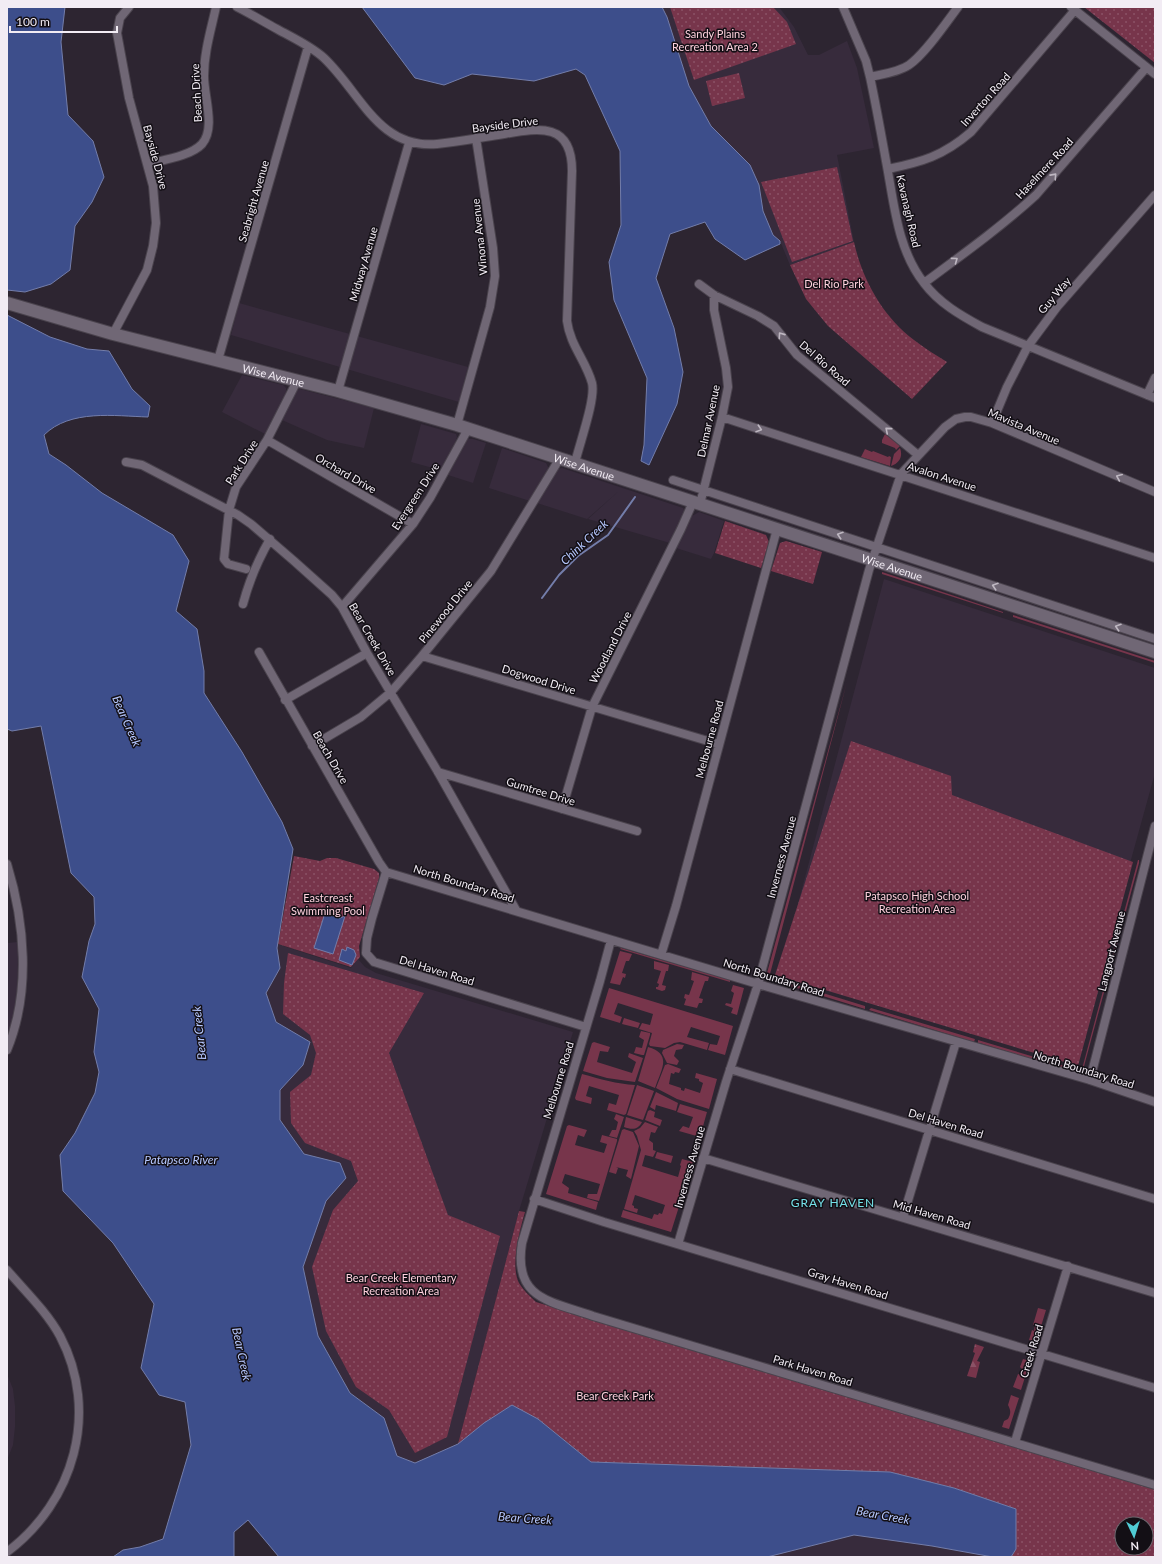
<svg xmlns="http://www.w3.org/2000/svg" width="1162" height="1564" font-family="Lato,sans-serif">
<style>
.built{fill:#372b3c}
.green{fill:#77354b}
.forest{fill:url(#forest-firs)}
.park{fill:url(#park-dots);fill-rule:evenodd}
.water{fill:#3d4e8b;stroke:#737daa}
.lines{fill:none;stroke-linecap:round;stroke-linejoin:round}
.stream{stroke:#737daa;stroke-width:2}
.street-casing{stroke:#4a434d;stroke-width:10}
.secondary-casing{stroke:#4a434d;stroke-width:14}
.street{stroke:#706775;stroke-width:8}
.secondary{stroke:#706775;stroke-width:12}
.oneway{stroke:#beb7c1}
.labels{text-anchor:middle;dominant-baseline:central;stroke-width:3;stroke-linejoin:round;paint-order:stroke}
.park-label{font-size:11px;fill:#fed1dd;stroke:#130f15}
.street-label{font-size:11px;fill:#f2ecf4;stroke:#130f15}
.water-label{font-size:12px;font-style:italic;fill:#b5c7fe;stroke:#130f15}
.neighbourhood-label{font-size:12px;letter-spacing:1px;fill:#75e1e9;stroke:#130f15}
</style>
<defs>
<pattern id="forest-firs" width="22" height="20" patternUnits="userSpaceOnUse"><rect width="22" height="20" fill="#77354b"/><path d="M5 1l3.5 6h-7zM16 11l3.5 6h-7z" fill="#8b5266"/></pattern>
<pattern id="park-dots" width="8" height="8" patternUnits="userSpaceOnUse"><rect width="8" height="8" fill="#77354b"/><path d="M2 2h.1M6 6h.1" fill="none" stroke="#8b5266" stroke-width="1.8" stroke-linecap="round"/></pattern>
</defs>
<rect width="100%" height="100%" fill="#2d2531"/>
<path class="built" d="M662,7H779L794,27L808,55H819L847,41L857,68L874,148L837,155L854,242L790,265L780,241L773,236L763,211L759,185L750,165L711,126L689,86L667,17Z
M239,303L468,367L459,402L231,335Z
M242,375L283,385L286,388V392L284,399L267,435L222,412Z
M300,389L374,408L364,448L327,440L282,420L295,391Z
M421,424L456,434L457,437L455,443L440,470L411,462Z
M468,439H473L486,443L473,483L448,475Z
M502,448L546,463L548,467V472L530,501L489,488Z
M562,468L683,508L685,511L670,543L588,519L620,490L587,519L537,503L558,469Z
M699,512L724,521L714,553L711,559L676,548L692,516Z
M884,579L1155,668V773L1077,1055L781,968Z
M18,942L17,1004L7,1043V943Z
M277,944L351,968L358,959L365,967L376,973L573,1032L519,1211L458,1444L415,1464L397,1456L384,1418L350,1393L318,1336L303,1267L326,1200L346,1178L340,1163L304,1154L280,1120V1090L303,1065L310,1042L276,1022L266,993L280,968Z
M7,1374L13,1389L15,1406V1427L13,1445L7,1460Z
M854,1535L932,1546L993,1557H767Z"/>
<path class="green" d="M885,434L900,446L896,450L895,448L882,443V440Z
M900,448C903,456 900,463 891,466L894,454Z
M865,449L872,452L873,451L888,457L889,456L891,457L890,466L861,457Z
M882,572L1003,612V613L882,574Z
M1013,615L1155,661V663L1013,617Z
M847,682L770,974L767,973Z
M1138,860H1139V863L1083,1070L1082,1069Z
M621,948L730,980V982L620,949Z
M620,951L632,954L629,961H626L622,973L626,974L625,978L623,977L620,985L610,983Z
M654,961L669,965L668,971H666L662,985L666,986L665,990L662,991L656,989V987H658L659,984L657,983L661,971L654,969Z
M692,972L709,977L708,981H705L699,998L703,999L702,1003H699L697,1008L684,1005L686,999L684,998L685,994L689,995L694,981L691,980Z
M771,977L865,1006V1009L771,980Z
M733,985L744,988L737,1015L731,1013L733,1008L725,1005L726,1003L731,1004L734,993L731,991Z
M609,988L733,1026L725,1055L708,1050L710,1044L717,1045L720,1036L691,1027L687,1037L709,1043L707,1050L680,1042L674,1043L665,1048L650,1046L649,1044L652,1033L639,1029L642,1023L650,1025L653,1014L618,1003L614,1014L622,1017L620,1023L600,1017Z
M871,1008L975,1039L974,1042L869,1010Z
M624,1018L640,1023L638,1028L622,1024Z
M641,1031L650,1033V1035L644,1055H642L634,1053L636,1047L642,1048L644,1040L639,1037Z
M978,1040L1078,1070L1077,1073L980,1043H978Z
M594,1042L610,1047L608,1052L600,1051L597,1062L632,1073L636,1062L628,1057L629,1053L643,1058L635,1082L607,1078L583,1071L592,1043Z
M677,1044L684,1045L682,1049L676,1050L674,1056L679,1061L677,1065L667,1063L662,1053L663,1050Z
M648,1047C673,1054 661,1070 655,1088L638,1081Z
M668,1064L681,1069L679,1073L675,1072L674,1074L671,1073L669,1084L681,1088V1090L684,1091L685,1088L700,1093L703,1083L699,1081V1079L695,1078L696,1073L717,1079L709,1109L677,1099L656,1088L665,1065Z
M582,1074C600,1079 617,1084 635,1085L626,1114L624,1115L607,1110L609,1103L616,1105L619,1095L589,1086L586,1096L592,1098L591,1104L576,1100L575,1098Z
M637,1085L654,1091L643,1120L627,1115Z
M656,1092L678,1103L676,1111L656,1105L655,1110L650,1107Z
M680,1104L707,1112L700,1137L679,1131L683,1126L689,1128L693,1117L677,1112Z
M650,1110L655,1112L654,1117L662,1120L660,1126L645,1120L648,1111Z
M616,1114L624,1117L617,1138L609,1136L612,1130H616L618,1122L614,1119Z
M626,1117L642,1122C638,1130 632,1130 624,1127Z
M645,1122L658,1127L655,1133L651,1132L649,1140L653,1143V1150L656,1151L653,1157L645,1155L642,1166L678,1177L681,1166L680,1165L682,1159L693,1162L671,1232L621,1217L623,1210L652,1219L654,1214L658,1215L659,1213L662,1214L665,1205L635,1195L632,1205L634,1206V1208L638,1209L637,1213L624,1209L641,1150L637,1136L634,1131L640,1128Z
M569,1125L587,1130L584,1137L578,1135L575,1145L604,1153L607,1144L600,1142L602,1135L617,1139V1141L599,1201L587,1198L588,1194H597L600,1184L565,1174L562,1183L569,1188L568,1193L598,1202L596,1210L546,1194L567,1126Z
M624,1129L633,1132L639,1146L631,1179L626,1176L628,1170L616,1167L618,1168L616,1174L609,1172L622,1130Z
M657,1152L673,1156L671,1163L655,1158Z
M1038,1308L1046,1310L1036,1343L1029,1340L1032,1330L1034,1331L1035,1325H1033Z
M1023,1359L1030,1361L1021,1390L1013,1387L1018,1374L1021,1375L1022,1369L1020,1367Z
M1011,1395L1019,1398L1009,1429L1002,1427L1004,1421L1008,1419C1011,1413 1011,1411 1008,1405Z"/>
<path class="forest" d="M975,1344L984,1347L977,1361L980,1362L976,1378L967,1376L975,1353L973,1352Z"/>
<path class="park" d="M670,7H773L787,22L796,44L694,80Z
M1084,7H1155V63Z
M739,73L745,98L712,106L706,81Z
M837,167L853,241L792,262L761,182Z
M854,242C862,279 883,317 914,340C924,348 936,355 947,362L912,399L828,326L806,299L790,265Z
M725,521L766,535L769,542L761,568L715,553Z
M786,541L822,552L813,584L771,571L780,543Z
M851,741L951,776L952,795L1133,862L1078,1066L775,975Z
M294,856L320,861L327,858H336L374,869L379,873V878L359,946L360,957L351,967L278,944Z
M288,953L424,993L389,1053L448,1215L500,1236L447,1437L415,1453L389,1410L356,1387L326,1331L312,1267L333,1210L358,1181L351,1161L305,1143L291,1123L290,1092L311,1075L316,1053L310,1035L283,1014L284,983Z
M519,1211L525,1212C520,1229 510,1266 519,1283C523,1290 530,1296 536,1302L1155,1489V1557H1011L1016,1549V1509L954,1488L890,1472L591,1462L538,1419L458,1444ZM1122,1524H1146V1548H1122Z"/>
<path class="water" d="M7,7H65L61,42L68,115L93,141L104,177L92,202L75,226L70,270L51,284L25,292L7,290Z
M362,7H662L667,17L689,86L711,126L750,165L759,185L763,211L773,235L780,241V244L745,260L715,239L705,222L670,234L656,278L674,328L683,372L677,404L649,465L641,461L644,445L647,378L614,300L609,262L621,225L620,151L585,75L576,69L534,81L472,74L444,85L415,78Z
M7,315L50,337L87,349L109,351L132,389L150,406L148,417C115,416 70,409 44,435L49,454L66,465L102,493L173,535L189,561L176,611L197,629L204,671V693L242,752L282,822L293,849L277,948L280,968L266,993L276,1022L310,1042L303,1065L280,1090V1120L304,1154L340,1163L346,1178L326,1201L303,1267L318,1336L350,1393L384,1418L397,1456L415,1463L458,1444L484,1423L512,1405L538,1419L591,1462L890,1472L954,1488L1016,1509V1549L1011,1557H993L932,1546L854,1535L767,1557H279L248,1520L234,1532V1557H113L123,1550L140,1547L163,1539L191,1445L185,1402L159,1395L141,1368L154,1304L113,1243L63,1191L60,1155L75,1133L95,1093L99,1072L94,1052L99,1009L82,977L89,941L95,924L94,897L71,873L41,726L12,731L7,729Z
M325,913L340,918L345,916L333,954L314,948Z
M347,947L354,950L356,955L352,965L339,960L342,949L346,951Z"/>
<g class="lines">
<path class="stream" d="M542,598L559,575L578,556L608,535L635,497"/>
<defs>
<path id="street" d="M237,7C251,14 264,22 277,29C293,38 311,46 324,58C361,93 378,149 437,144C458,142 478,138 498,135C535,129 572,119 572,171L567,321C570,345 586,361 592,383C596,399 579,445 575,463
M843,7L866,61L870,77C876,105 881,133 886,161C894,202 897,249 924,283C939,303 960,315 982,327L1155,398
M1071,7L1155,74
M870,77C883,74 899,72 909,65C925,54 946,23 958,7
M148,164C163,160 191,156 202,144C216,128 204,97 204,76C204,52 211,30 216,7
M888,169C922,162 943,156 971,132L1075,10
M924,283C962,255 1001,227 1036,195L1146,68
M699,284L714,295L758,316L774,326L797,355L918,455
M113,334L147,270L153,246L156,223L153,186L129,98L117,33L120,18L129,7
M218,360L308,47
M338,391L409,143
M1147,395L1155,378
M722,417L1155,558
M992,423L1007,387L1028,346L1057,307L1155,195
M457,425L490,307L495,276L493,248L476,138
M267,440L413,524
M126,462L142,465L238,515L251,524L294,561L332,595L342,607L367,653L438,772L516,910
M673,480L1155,639
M700,504L722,417L728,387L726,368L714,310V295
M246,569L228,564L224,559L229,510L236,487L267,440L297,381
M243,604C249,581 258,560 270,539
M342,607L413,524L430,498L468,429
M259,652L379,862L386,872
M422,656L718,744
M285,700L367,653
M312,746L361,717L391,692L422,656L491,571L560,458
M438,772L637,831
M562,809L592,707L681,529L693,502
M7,864C25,923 31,992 7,1050
M386,872L768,987L1090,1080L1155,1102
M386,872L372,918L367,938L366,953L374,962L586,1027
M611,940L600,981L522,1243C513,1299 550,1301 593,1316L1155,1485
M661,955L676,906L777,529
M730,1069L1155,1199
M1090,1080L1155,826
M703,1158L1155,1293
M534,1199L604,1222L1155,1388
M903,1217L956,1042
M678,1244L726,1082L758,984L869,570L901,474L945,427L956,419L965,417H971L992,423L1155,492
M7,1270C25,1291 47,1312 60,1336C100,1412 74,1502 7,1552
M1015,1442L1068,1266"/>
<g id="secondary">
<path id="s1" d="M7,303L113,334L338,391L457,425L1155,652"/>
</g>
</defs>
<use href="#street" class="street-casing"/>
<use href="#secondary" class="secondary-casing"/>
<use href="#street" class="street"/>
<use href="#secondary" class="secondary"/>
</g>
<defs><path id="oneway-chevron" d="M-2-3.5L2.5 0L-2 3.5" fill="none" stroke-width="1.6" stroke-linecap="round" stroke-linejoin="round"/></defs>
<g class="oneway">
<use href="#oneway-chevron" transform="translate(1054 176) rotate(-48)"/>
<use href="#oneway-chevron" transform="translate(955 260) rotate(-36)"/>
<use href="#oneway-chevron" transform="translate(781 335) rotate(-125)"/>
<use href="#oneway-chevron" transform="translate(759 429) rotate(18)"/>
<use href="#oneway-chevron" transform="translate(888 430) rotate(-140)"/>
<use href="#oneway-chevron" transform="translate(1119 477) rotate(-157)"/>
<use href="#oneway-chevron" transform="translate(840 535) rotate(-162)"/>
<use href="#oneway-chevron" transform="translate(995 586) rotate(-162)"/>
<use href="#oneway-chevron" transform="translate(1118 627) rotate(-162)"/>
</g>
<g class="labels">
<g class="park-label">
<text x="715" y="33">Sandy Plains<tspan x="715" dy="13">Recreation Area 2</tspan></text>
<text x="834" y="283">Del Rio Park</text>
<text x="917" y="895">Patapsco High School<tspan x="917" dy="13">Recreation Area</tspan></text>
<text x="328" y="897">Eastcreast<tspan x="328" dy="13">Swimming Pool</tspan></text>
<text x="401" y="1277">Bear Creek Elementary<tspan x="401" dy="13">Recreation Area</tspan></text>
<text x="615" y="1395">Bear Creek Park</text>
</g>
<g class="street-label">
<text transform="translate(196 93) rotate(-93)">Beach Drive</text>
<text transform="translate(985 99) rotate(-48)">Inverton Road</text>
<text transform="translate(505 124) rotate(-7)">Bayside Drive</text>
<text transform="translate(156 157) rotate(75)">Bayside Drive</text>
<text transform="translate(1044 168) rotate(-47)">Haselmere Road</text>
<text transform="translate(253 201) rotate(-74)">Seabright Avenue</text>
<text transform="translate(909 211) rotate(77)">Kavanagh Road</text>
<text transform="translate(479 237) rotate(-96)">Winona Avenue</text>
<text transform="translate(363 264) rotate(-74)">Midway Avenue</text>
<text transform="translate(1054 295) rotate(-50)">Guy Way</text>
<text transform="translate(825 363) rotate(41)">Del Rio Road</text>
<text stroke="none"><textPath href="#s1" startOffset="276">Wise Avenue</textPath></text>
<text transform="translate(708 421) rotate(-78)">Delmar Avenue</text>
<text transform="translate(1024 426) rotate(23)">Mavista Avenue</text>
<text transform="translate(241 462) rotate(-58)">Park Drive</text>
<text stroke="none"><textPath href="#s1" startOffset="600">Wise Avenue</textPath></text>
<text transform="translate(346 473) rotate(30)">Orchard Drive</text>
<text transform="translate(942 476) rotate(18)">Avalon Avenue</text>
<text transform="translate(415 496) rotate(-57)">Evergreen Drive</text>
<text stroke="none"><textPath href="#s1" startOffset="924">Wise Avenue</textPath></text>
<text transform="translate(445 611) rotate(-51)">Pinewood Drive</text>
<text transform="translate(373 639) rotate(60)">Bear Creek Drive</text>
<text transform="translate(610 647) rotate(-63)">Woodland Drive</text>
<text transform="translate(539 679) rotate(17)">Dogwood Drive</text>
<text transform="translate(709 739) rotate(-75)">Melbourne Road</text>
<text transform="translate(331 757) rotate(60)">Beach Drive</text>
<text transform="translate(541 791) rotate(17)">Gumtree Drive</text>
<text transform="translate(781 857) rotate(-75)">Inverness Avenue</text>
<text transform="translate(464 883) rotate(17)">North Boundary Road</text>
<text transform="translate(1111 951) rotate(-76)">Langport Avenue</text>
<text transform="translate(437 970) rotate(17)">Del Haven Road</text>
<text transform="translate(774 977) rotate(17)">North Boundary Road</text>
<text transform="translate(1084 1069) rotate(17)">North Boundary Road</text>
<text transform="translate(558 1080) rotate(-73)">Melbourne Road</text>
<text transform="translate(946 1123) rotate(17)">Del Haven Road</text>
<text transform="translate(689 1167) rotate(-74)">Inverness Avenue</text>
<text transform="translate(932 1214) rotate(16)">Mid Haven Road</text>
<text transform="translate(848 1283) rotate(17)">Gray Haven Road</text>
<text transform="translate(1031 1351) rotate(-73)">Creek Road</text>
<text transform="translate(813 1370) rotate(17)">Park Haven Road</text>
</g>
<g class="water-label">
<text transform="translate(584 542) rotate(-43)">Chink Creek</text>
<text transform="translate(127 721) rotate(66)">Bear Creek</text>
<text transform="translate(199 1033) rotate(-96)">Bear Creek</text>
<text x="181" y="1159">Patapsco River</text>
<text transform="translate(242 1354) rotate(78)">Bear Creek</text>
<text transform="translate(883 1515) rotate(10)">Bear Creek</text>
<text transform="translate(525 1518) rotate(4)">Bear Creek</text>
</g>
<g class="neighbourhood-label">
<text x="833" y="1202">GRAY HAVEN</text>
</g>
</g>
<rect width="1162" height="1564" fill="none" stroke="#f2ecf4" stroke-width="16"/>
<g transform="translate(1134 1536) rotate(176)"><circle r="19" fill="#130f15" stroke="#6c676e"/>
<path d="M0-3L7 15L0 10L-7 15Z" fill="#51ccd5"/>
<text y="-6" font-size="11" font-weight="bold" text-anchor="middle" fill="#f2ecf4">N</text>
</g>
<path d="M10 26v6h107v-6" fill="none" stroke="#f2ecf4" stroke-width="2"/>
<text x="16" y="26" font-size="12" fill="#f2ecf4" stroke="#130f15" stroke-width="3" paint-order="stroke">100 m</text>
</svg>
